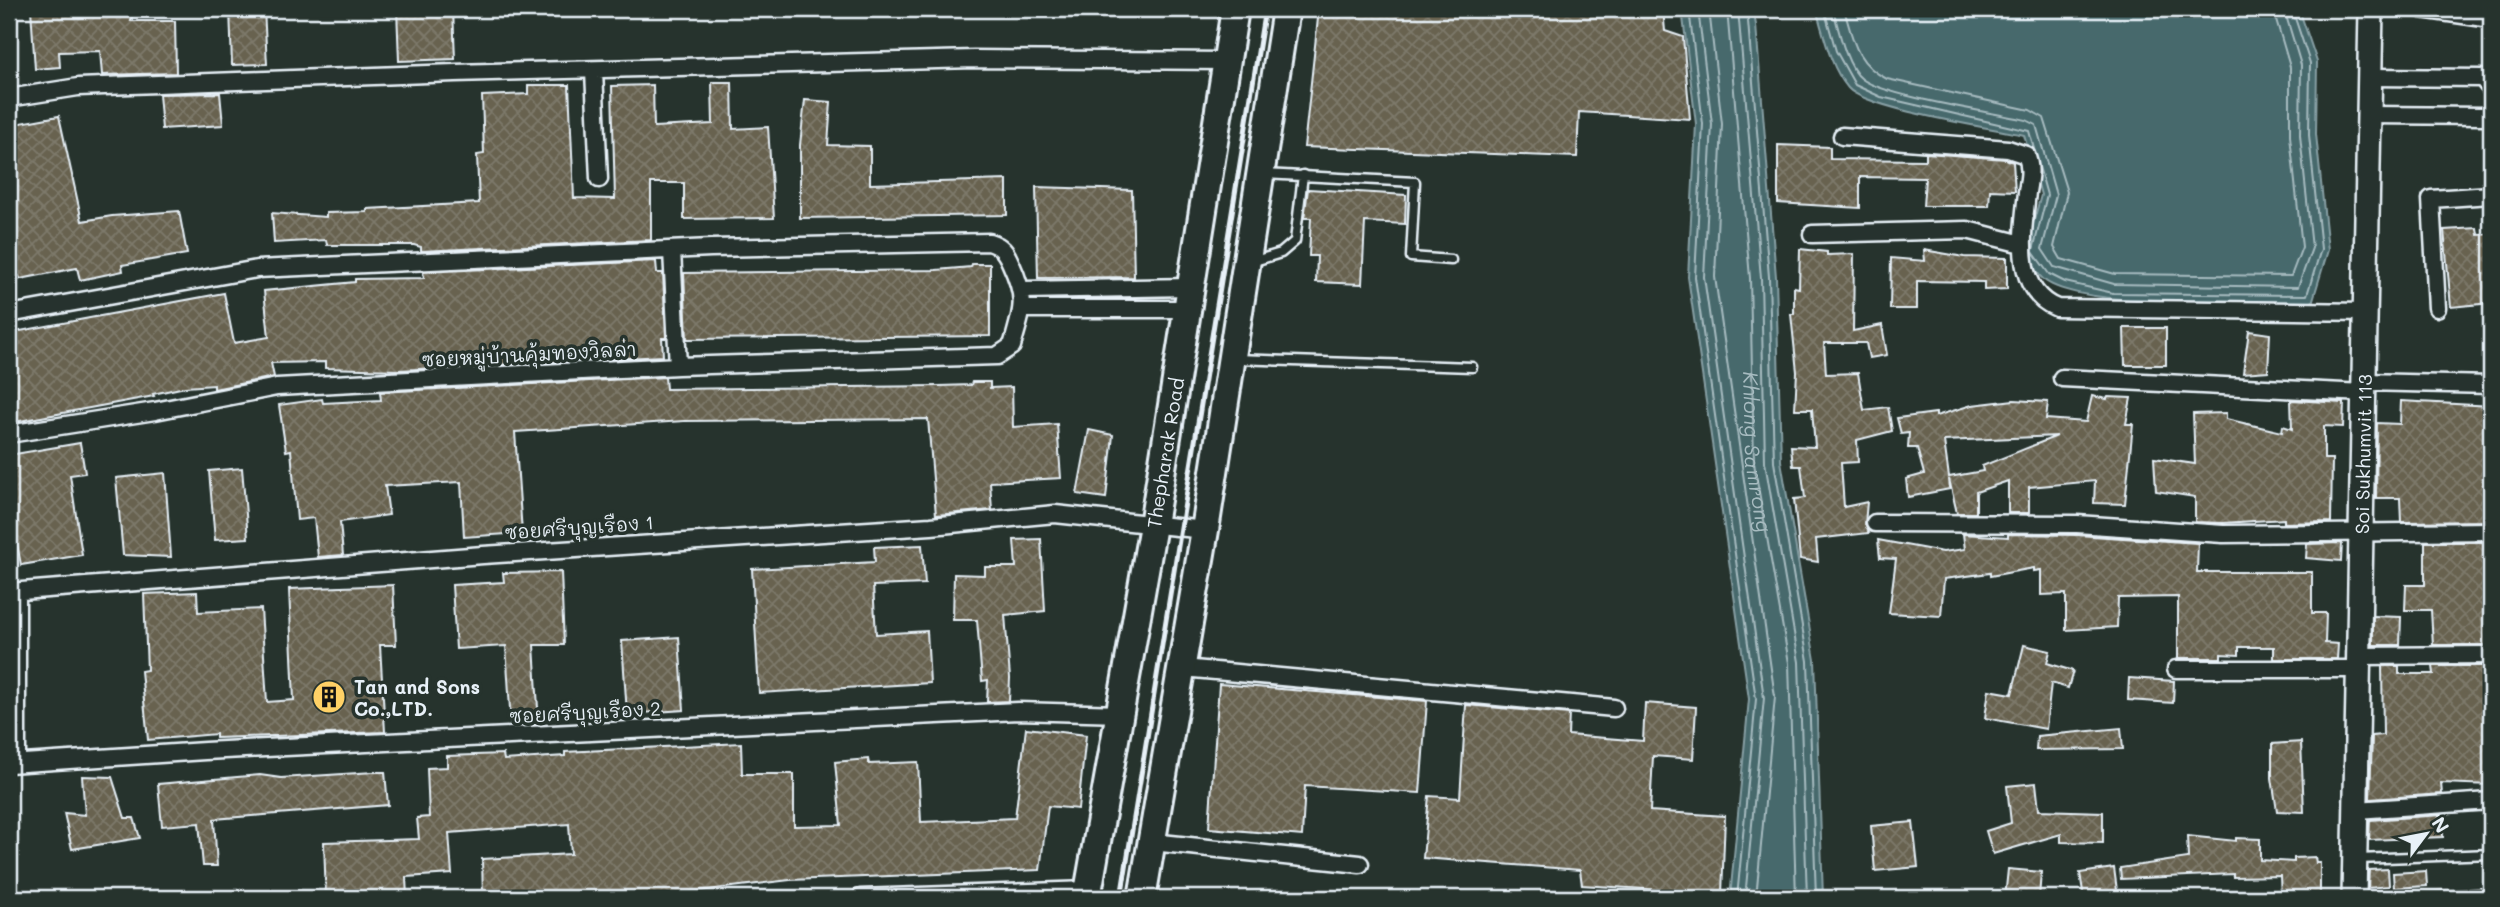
<svg xmlns="http://www.w3.org/2000/svg" width="2500" height="907" font-family="Mali,'Playpen Sans Thai',sans-serif">
<style>
.water{fill:#46696c;stroke:#879fa4;stroke-width:2}
.lines{fill:none;stroke-linecap:round;stroke-linejoin:round}
.shore{stroke:#a7bbc0;stroke-width:2}
.building{fill:url(#building-cross-hatch);stroke:#e8f1f8;stroke-width:2;fill-rule:evenodd}
.lane-casing{stroke:#e8f1f8;stroke-width:13}
.street-casing{stroke:#e8f1f8;stroke-width:21}
.secondary-casing{stroke:#e8f1f8;stroke-width:28}
.primary-casing{stroke:#e8f1f8;stroke-width:32}
.lane{stroke:#26332d;stroke-width:8}
.street{stroke:#26332d;stroke-width:16}
.secondary{stroke:#26332d;stroke-width:23}
.primary{stroke:#26332d;stroke-width:26}
.rail{stroke:#e8f1f8;stroke-width:5}
.labels{text-anchor:middle;dominant-baseline:central;stroke-width:7;stroke-linejoin:round;paint-order:stroke}
.street-label{font-size:19px;fill:#e8f1f8;stroke:#26332d}
.poi-label{font-size:19px;font-weight:bold;fill:#e8f1f8;stroke:#26332d;text-anchor:start}
.water-label{font-size:21px;font-style:italic;fill:#a7bbc0;stroke:#26332d}
</style>
<defs>
<pattern id="building-cross-hatch" width="8" height="8" patternUnits="userSpaceOnUse" patternTransform="scale(1.75)"><rect width="8" height="8" fill="#676250"/><path d="M0 0l8 8M0 8l8-8" fill="none" stroke="#7d796a"/></pattern>
</defs>
<rect width="100%" height="100%" fill="#26332d"/>
<filter id="ink" filterUnits="userSpaceOnUse"><feTurbulence type="fractalNoise" baseFrequency=".0143" numOctaves="2"/><feDisplacementMap in="SourceGraphic" scale="14" xChannelSelector="R" yChannelSelector="G"/><feConvolveMatrix kernelMatrix="1 2 1 2 8 2 1 2 1" color-interpolation-filters="sRGB"/></filter>
<g filter="url(#ink)">
<path class="water" d="M1682,9H1753L1756,25L1776,277L1781,461L1815,660L1823,898H1730L1749,699L1688,277L1696,124Z
M1816,9H2299L2317,62L2316,134L2328,250L2312,303C2260,302 2078,310 2043,279C2036,273 2030,261 2025,253L2041,195L2024,135C1992,128 1866,109 1848,88C1830,67 1824,35 1816,9Z"/>
<g class="lines">
<g class="shore">
<path d="M1689,9L1703,124L1695,277L1756,699L1737,898"/>
<path d="M1698,9L1712,124L1704,277L1764,698L1745,898"/>
<path d="M1709,9L1722,124L1715,277L1775,697L1756,898"/>
<path id="s1" d="M1727,9L1750,278L1754,463L1789,663L1796,898"/>
<path d="M1738,9L1761,278L1765,462L1799,662L1807,898"/>
<path d="M1747,9L1769,277L1774,462L1808,661L1816,898"/>
<path d="M1824,9L1836,51L1855,85L1881,97L2029,131L2047,195L2033,250"/>
<path d="M1833,9C1838,27 1846,67 1862,79C1886,97 1992,112 2026,120L2036,125L2056,195L2042,249L2054,267L2114,284L2298,287L2312,248L2300,135L2301,65L2284,9"/>
<path d="M1844,9C1853,40 1856,64 1887,79L2030,110L2044,118L2067,192L2054,247L2061,259L2115,274L2291,276L2302,247L2290,136V67L2273,9"/>
<path d="M2033,252L2049,274L2065,282L2113,293L2307,295L2321,249L2309,135L2310,63L2292,9"/>
</g>
</g>
<path class="building" d="M31,9H135L131,21H175L176,73L102,75L100,51L59,52L60,67L35,69Z
M230,9H264L267,64L232,65Z
M397,9H453L455,59L399,61Z
M1319,9H1663L1665,31L1683,37L1690,119L1579,112L1577,157L1304,147Z
M712,82H732L733,129L768,127L774,218L684,219V183H651V240L421,251V247L414,245H327L326,240L274,243L272,213L326,217V213L367,212V209L479,203L477,155L484,154L482,96L528,94V85H569L574,198L615,199L612,86L653,85L654,127L713,124Z
M220,93L223,125L162,129L159,94Z
M805,100L831,102L828,145L870,146V184L1007,180V215L800,218V145Z
M59,116L82,221L112,216L179,211L187,254L122,265L123,271L80,280L77,268L20,279L19,276L9,279V189L16,188L9,157V125Z
M1778,145L1830,147V159L1926,160V153L2006,159L2013,162L2015,191L1990,190L1989,206H1923L1925,178L1860,177V208L1778,203Z
M1036,187L1132,190L1134,277L1038,278Z
M1308,189L1406,195L1405,224L1365,222L1362,284L1316,282L1317,256H1309L1311,218H1304Z
M2477,228L2478,235L2491,234V303L2451,307L2444,230Z
M1800,249L1827,252V255L1854,254L1853,331L1882,325L1887,355L1869,358L1866,343H1824L1826,374L1858,373L1864,410L1888,407L1892,431L1857,440L1858,462L1841,463L1844,507L1867,502L1865,524L1869,533L1816,539L1818,562L1800,559L1794,499L1805,498L1801,466H1793L1791,446L1815,447L1812,409H1795L1797,372L1791,314H1794V287L1799,288Z
M1924,250L1964,257L2007,258V289L1984,290V282L1917,281V309H1890L1891,258L1925,261Z
M656,261L657,273H663L666,338H662L663,356L399,370L325,368V362L271,363L274,377L214,389V385L185,387L153,394L154,396L9,423V333L224,293L234,343L269,337L264,291L355,282V279L424,278L423,272Z
M972,264H990V336L687,339L684,273L936,270L971,267Z
M2124,328H2166V365H2125Z
M2249,331L2270,334L2268,371L2243,373Z
M665,377L666,389L939,386L971,385L972,382H990V388L1012,387L1013,427L1057,424L1061,478L990,482L992,510L936,515L928,419L684,421L515,432L522,533L464,537L461,482L385,486L389,515L340,522L343,555L318,557L314,518L297,520L291,450L286,451L279,405L322,399L323,403L381,400L380,392Z
M2092,396L2107,399L2108,397L2131,398L2126,424H2133L2125,504L2094,503L2095,481L2029,487V513H2008V481L1976,492V513H1957L1949,479L1950,489L1908,497L1906,479L1924,474L1917,448H1908L1909,433L1901,434L1897,418L1936,413V416L1972,405L2014,400L2048,402L2046,419L2086,422ZM2057,436L1982,466L1983,471L1949,477L1944,441Z
M2291,400L2344,403L2343,427L2324,426V459H2332L2331,522L2284,523V519L2223,523L2195,522V497L2156,491L2154,458L2195,464L2193,414L2226,413V419L2282,432L2283,426L2292,429Z
M2401,401L2491,406L2488,469H2491V521L2401,522L2400,498H2376L2377,423L2400,424Z
M1089,430L1113,435L1106,498L1077,494Z
M80,443L85,473L70,475L82,555L21,565L16,539L9,541V455Z
M242,468L248,538L215,540L209,471Z
M165,473L171,557L123,555L116,478Z
M1963,534L2008,537V534L2077,535L2198,543L2197,572H2312V613H2326L2325,643L2338,644L2337,659H2274V647H2239V655L2221,654V658H2178V597L2118,598L2117,627L2066,630V594L2041,595V570L2034,571V568L1990,576V573L1944,579L1941,616L1889,613L1896,559L1880,558L1878,540L1943,552L1965,549Z
M1041,539L1045,611L1005,615L1010,678L1009,701L987,702L988,680L982,681L977,620H953L954,574L985,575V567H1016L1014,540Z
M2491,542V645H2433L2431,610H2405L2406,585H2425V542Z
M2342,543L2341,561L2306,558L2307,544Z
M922,545L925,584L873,586L876,634L927,631L930,683L759,693L752,569L875,562L874,547Z
M561,572L564,645H534L539,724L511,725L506,646L456,649L452,585L504,582L503,573Z
M393,585L396,645H380L385,732L216,738V734L148,740L141,671L147,670L144,594L197,592L198,612L261,609L267,702L294,700L289,589Z
M2373,616L2401,617L2400,645H2373Z
M679,637L684,710L627,714L622,641Z
M2024,645L2050,651L2047,663L2073,671L2068,688L2051,683L2046,729L1985,718L1989,690L2012,694Z
M2491,666V785L2441,783L2442,794L2370,799L2372,736L2383,735L2382,666H2399V674H2434L2433,666Z
M2129,678L2174,681L2173,703L2128,700Z
M1219,684L1427,701L1420,793L1305,786L1302,836L1209,828Z
M1645,703L1696,707L1693,759L1653,756L1650,811L1725,816L1722,894L1582,885L1580,870L1423,858L1429,796L1460,798L1466,705L1569,714L1568,735L1643,741Z
M1026,728L1086,735L1078,809L1048,806L1040,870L790,880L640,898H574L573,893L541,896V893L483,897L482,859L571,854L569,824L449,833L452,874L406,877L407,898H326L324,842L419,839L417,818L429,817L427,768L447,767V756L503,754L504,760L565,756V752L741,743L742,774H794V826L841,825L835,762L868,759L869,764L918,762L921,822L1015,818Z
M2121,728L2123,749L2036,750L2037,736Z
M2301,742L2304,812L2277,811L2272,778V744Z
M374,772H385L388,805L214,819L217,866H203L199,823L162,826L158,784L260,775L281,778Z
M82,776L112,777L125,818H134L140,838L72,849L64,813L85,815Z
M2036,783L2039,810L2103,812V843L2061,842V834L1993,854L1986,831L2011,823L2007,786Z
M2442,815L2443,837L2369,840L2370,820Z
M1913,822L1918,867L1875,871L1871,826Z
M2187,836L2236,841V838L2260,839V860L2294,862V858L2315,857L2316,863H2320V898H2281L2280,876L2233,877V874L2121,879L2120,868L2188,858Z
M2114,868L2118,898H2084L2080,873Z
M2008,869L2041,872L2039,898H2005Z
M2388,869L2389,886L2368,888L2369,870Z
M2426,871L2427,886L2394,888L2393,873Z"/>
<g class="lines">
<defs>
<path id="lane" d="M1264,174L1415,182L1411,257L1451,260
M1251,262L1281,253L1295,241L1303,175
M1235,359L1472,367
M2358,859L2491,854
M2414,898L2491,893"/>
<path id="street" d="M2421,9L2491,19
M594,71L599,179
M2370,77L2482,78L2491,89
M9,98L78,87L455,73L974,59L1228,61
M2369,115L2485,116L2491,112
M1842,136L2008,149L2026,155C2032,167 2029,179 2027,192C2023,232 2012,290 2057,308L2366,312
M1812,234L1967,230L2022,244
M672,251L678,366
M1023,290L1190,287
M2437,308L2431,199L2491,195
M1022,309H1187
M9,314L257,269L711,248L989,242C1002,246 1006,252 1011,264C1028,301 1022,310 1012,346L997,356L678,366L277,387L155,411L9,434
M2062,378L2364,393
M2364,382L2491,385
M1875,523L2077,524L2223,534L2491,531
M17,591V763
M9,592L483,555L931,526L1055,514L1205,530
M2359,656L2491,655
M1183,668L1614,708
M2176,669H2359
M9,764L205,751L1018,711L1121,714
M2356,810L2491,801
M1152,842L1360,864
M860,898L1089,890"/>
<g id="secondary">
<path id="s2" d="M2354,898L2371,9"/>
</g>
<g id="primary">
<path id="s3" d="M1087,898L1153,525L1235,9"/>
<path d="M1142,898L1205,530L1286,9"/>
</g>
</defs>
<use href="#lane" class="lane-casing"/>
<use href="#street" class="street-casing"/>
<use href="#secondary" class="secondary-casing"/>
<use href="#primary" class="primary-casing"/>
<use href="#lane" class="lane"/>
<use href="#street" class="street"/>
<use href="#secondary" class="secondary"/>
<use href="#primary" class="primary"/>
<path class="rail" d="M1121,898L1265,9"/>
</g>
</g>
<defs>
<symbol id="building-disc" viewBox="-11 -11 22 22"><circle r="9.5" fill="#ffd166" stroke="#26332d"/><path d="M-4-6H4V6H1V3H-1V6H-4ZM-2.5-4.3h1.7v1.8h-1.7ZM.8-4.3h1.7v1.8H.8ZM-2.5-1h1.7V.8h-1.7ZM.8-1h1.7V.8H.8Z" fill="#111"/></symbol>
</defs>
<g fill-rule="evenodd">
<use href="#building-disc" x="310" y="678" width="38" height="38"/>
</g>
<g class="labels">
<g class="street-label">
<text transform="translate(529 354) rotate(-3)">ซอยหมู่บ้านคุ้มทองวิลล่า</text>
<text stroke="none"><textPath href="#s3" startOffset="452">Thepharak Road</textPath></text>
<text stroke="none"><textPath href="#s2" startOffset="444">Soi Sukhumvit 113</textPath></text>
<text transform="translate(579 527) rotate(-4)">ซอยศรีบุญเรือง 1</text>
<text transform="translate(585 712) rotate(-3)">ซอยศรีบุญเรือง 2</text>
</g>
<g class="poi-label">
<text x="354" y="686">Tan and Sons<tspan x="354" dy="22">Co.,LTD.</tspan></text>
</g>
<g class="water-label">
<text stroke="none"><textPath href="#s1" startOffset="444">Khlong Samrong</textPath></text>
</g>
</g>
<rect width="2500" height="907" fill="none" stroke="#26332d" stroke-width="35"/>
<rect x="18" y="18" width="2465" height="872" fill="none" stroke="#e8f1f8" stroke-width="2.5" filter="url(#ink)"/>
<g transform="translate(2426 834) rotate(58)" stroke="#26332d" stroke-width="5" paint-order="stroke">
<path d="M0-5L12 26L0 18L-12 26Z" fill="#e8f1f8"/>
<text y="-10" font-size="19" font-weight="bold" text-anchor="middle" fill="#e8f1f8">N</text>
</g>
</svg>
